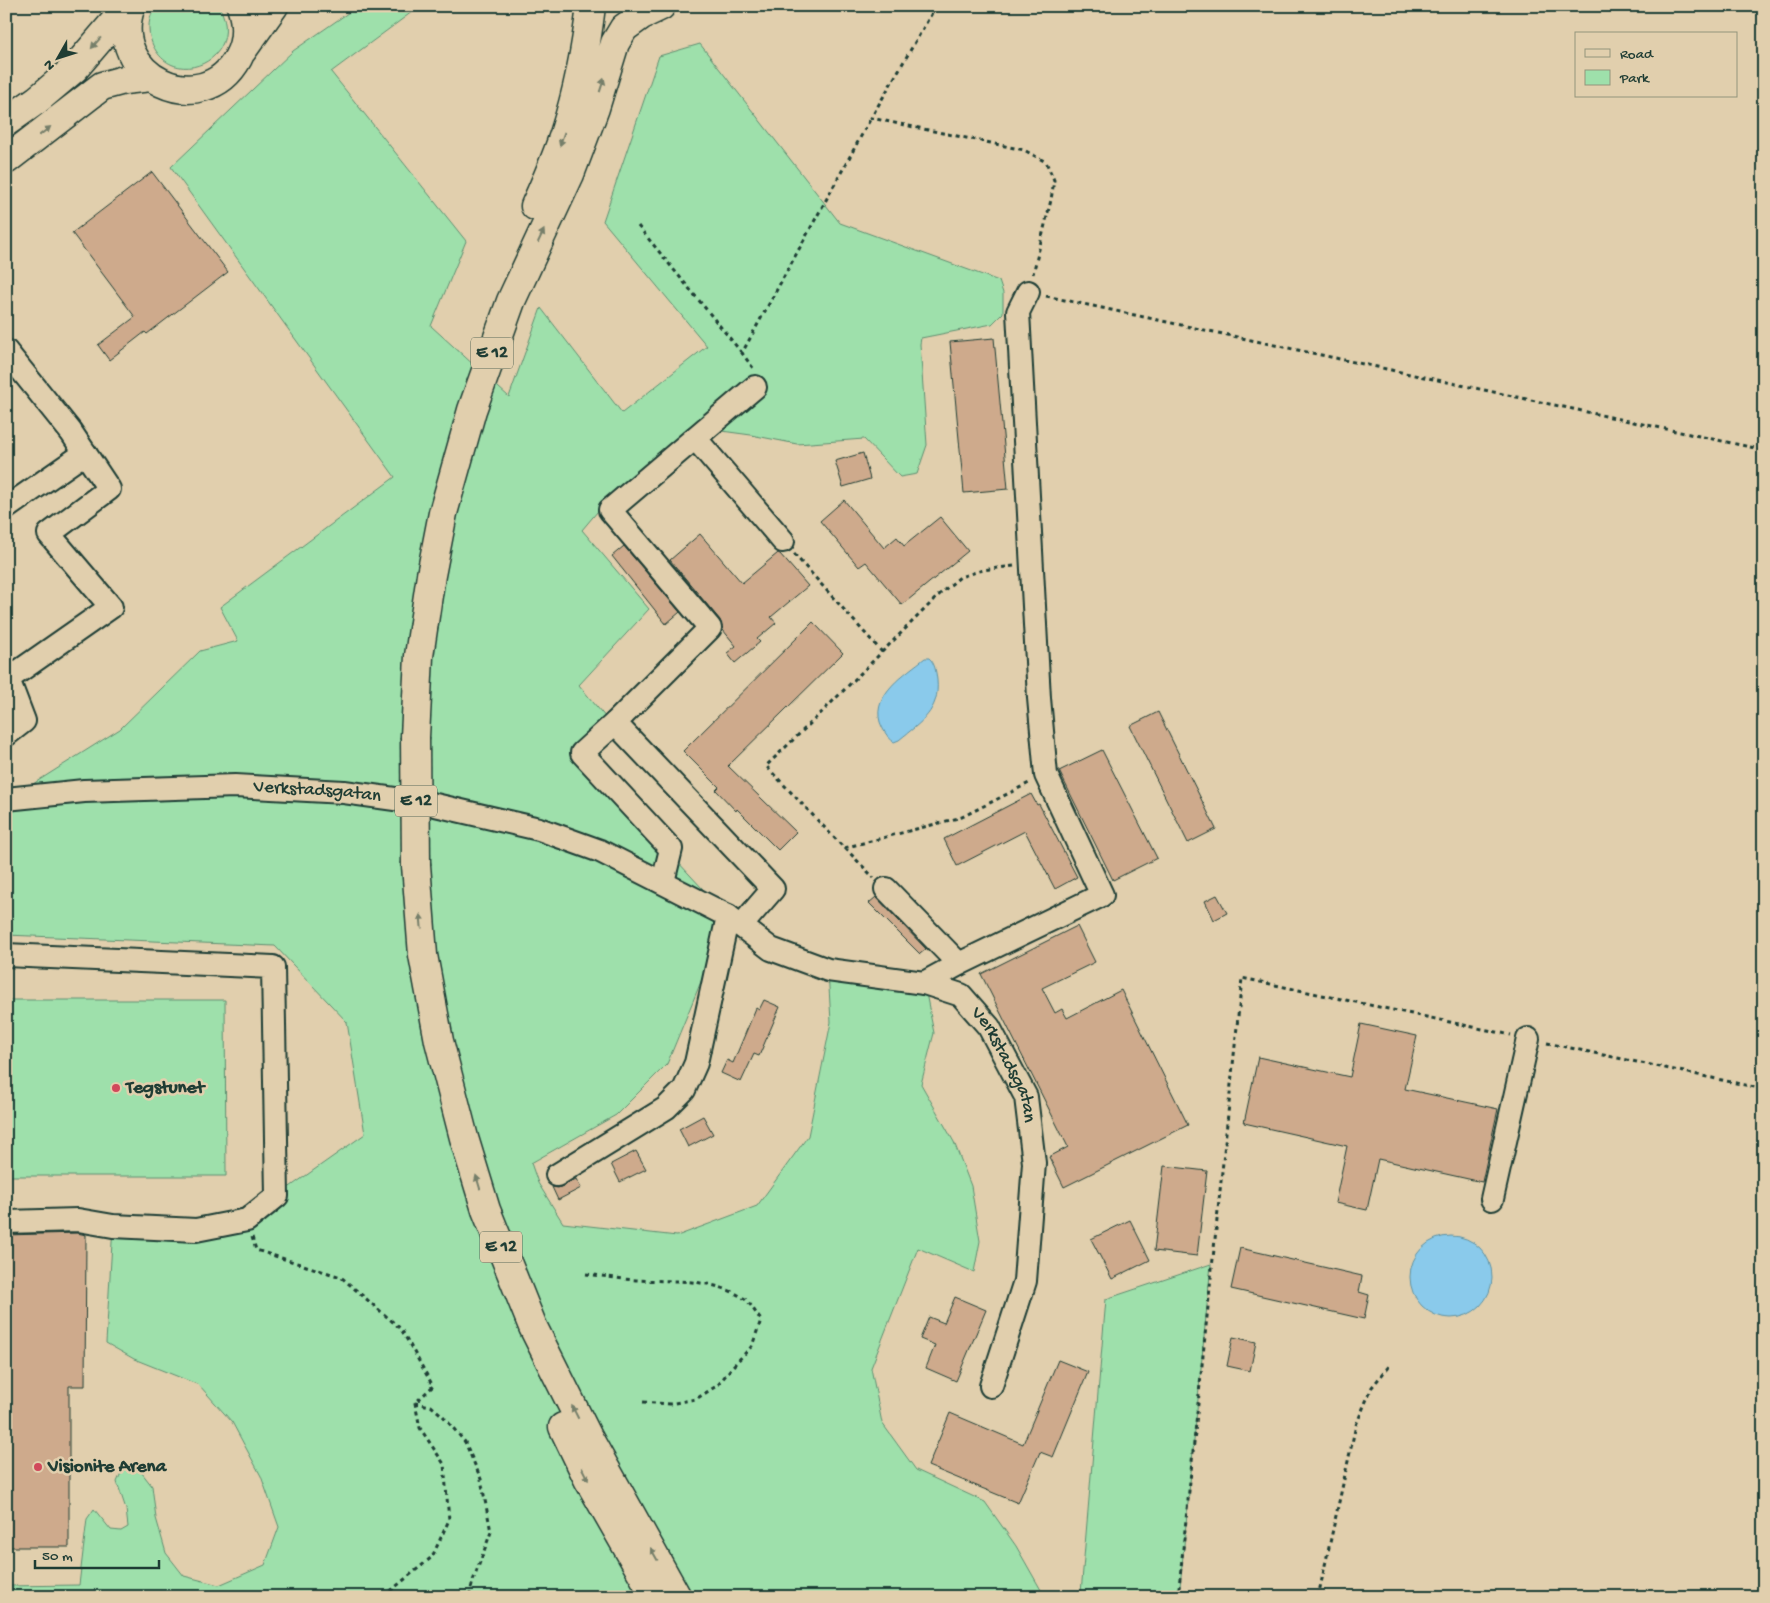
<svg xmlns="http://www.w3.org/2000/svg" width="1770" height="1603" font-family="'Gochi Hand',sans-serif">
<style>
.green{fill:#9ee0ab;stroke:#5e8e70}
.water{fill:#8acaeb;stroke:#5f92a2}
.building{fill:#ceaa8c;stroke:#1f3d34}
.lines{fill:none;stroke-linecap:round;stroke-linejoin:round}
.minor-casing{stroke:#1f3d34;stroke-width:26}
.major-casing{stroke:#1f3d34;stroke-width:31}
.highway-casing{stroke:#1f3d34;stroke-width:31}
.path{stroke:#1f3d34;stroke-width:3;stroke-dasharray:4 4;stroke-linecap:butt}
.minor{stroke:#e1cfad;stroke-width:22}
.major{stroke:#e1cfad;stroke-width:28}
.highway{stroke:#e1cfad;stroke-width:28}
.highway-bridge-casing{stroke:#1f3d34;stroke-width:31;stroke-linecap:butt}
.highway-bridge{stroke:#e1cfad;stroke-width:28}
.oneway{fill:#767f6a}
.poi-dot{fill:#d1495b;stroke:#e1cfad;stroke-width:2}
.labels{text-anchor:middle;dominant-baseline:central;stroke-width:5;stroke-linejoin:round;paint-order:stroke}
.shield{fill:#e1cfad;stroke:#596958;stroke-width:1}
.shield-label{font-size:18px;font-weight:bold;fill:#1f3d34}
.street-label{font-size:19px;fill:#1f3d34;stroke:#e1cfad}
.poi-label{font-size:19px;font-weight:bold;fill:#1f3d34;stroke:#e1cfad;text-anchor:start}
</style>
<rect width="100%" height="100%" fill="#e1cfad"/>
<filter id="ink" filterUnits="userSpaceOnUse"><feTurbulence type="fractalNoise" baseFrequency=".02" numOctaves="2"/><feDisplacementMap in="SourceGraphic" scale="10" xChannelSelector="R" yChannelSelector="G"/><feConvolveMatrix kernelMatrix="1 2 1 2 8 2 1 2 1" color-interpolation-filters="sRGB"/></filter>
<g filter="url(#ink)">
<path class="green" d="M156,6H219C248,59 172,93 152,43C147,30 148,17 156,6Z
M358,6H420L331,72L466,241L431,326L509,397L541,308L622,413L707,346L603,221L659,56L700,44L840,223L999,281L1003,293V313L992,324L921,338L920,344L927,445L917,474L900,477L864,439L797,444L751,435L707,429L603,505L582,530L649,609L579,685L606,718L573,749L728,916L667,1064L616,1115L531,1163L538,1183L563,1223L677,1236L757,1206L808,1136L831,1022L828,970L924,983L934,1033L921,1084L954,1142L971,1186L980,1241L974,1272L918,1248L871,1368L882,1423L916,1470L985,1502L1016,1546L1045,1597H6V1586L79,1585L87,1519L94,1509L111,1530L121,1531L128,1527L126,1509L117,1482L124,1466L135,1464L152,1486L156,1518L166,1553L184,1576L219,1585L265,1565L279,1527L261,1476L232,1422L199,1385L134,1359L106,1343L113,1226L196,1230L277,1196L365,1134L347,1022L275,946L6,935V801L120,729L200,651L238,641L220,607L395,477L171,167L293,51Z
M6,1000H225L226,1176H6Z
M1211,1264L1179,1597H1077L1081,1593L1106,1299Z"/>
<path class="water" d="M925,658H929C935,663 936,672 937,680C940,711 921,722 899,740L894,742C887,737 883,730 880,722C872,694 906,673 925,658Z
M1410 1277a41 41 0 1 1 82 0a41 41 0 1 1-82 0Z"/>
<path class="building" d="M152,172L228,272L147,334L145,332L109,360L98,345L135,317L72,233Z
M994,338L1008,489L964,493L950,342Z
M863,453L870,479L843,487L835,461Z
M844,500L884,548L897,537L904,546L940,517L968,551L902,605L866,562L859,567L820,521Z
M700,534L742,583L778,553L780,554L808,586L771,617L776,623L757,639L760,642L735,663L727,653L736,646L723,630L720,620L670,560Z
M624,546L680,612L666,624L612,556Z
M813,622L843,653L728,766L796,832L778,850L737,809L736,811L716,790L719,787L683,751Z
M1158,712L1216,829L1188,843L1130,726Z
M1102,750L1157,858L1113,880L1059,771Z
M1031,794L1037,805L1039,804L1077,877L1055,889L1025,831L957,866L944,839Z
M1217,895L1227,913L1214,920L1205,901Z
M876,897L926,949L920,954L869,903Z
M1077,926L1095,962L1042,988L1055,1013L1062,1009L1067,1018L1121,990L1188,1125L1064,1187L1049,1157L1068,1147L981,974Z
M764,1000L780,1007L759,1056L754,1054L741,1082L721,1073L727,1060L733,1063L756,1008L759,1010Z
M1361,1024L1417,1036L1405,1089L1498,1109L1482,1182L1378,1159L1367,1210L1335,1203L1347,1146L1244,1123L1258,1057L1350,1077Z
M703,1116L713,1134L688,1147L679,1129Z
M636,1151L646,1169L620,1182L611,1164Z
M1164,1166L1207,1171L1197,1256L1154,1251Z
M576,1179L581,1188L558,1200L552,1187L558,1188L563,1186Z
M1130,1220L1150,1260L1112,1279L1091,1239Z
M77,1233L86,1235L85,1386H69V1547H6V1235Z
M1240,1248L1362,1276L1359,1292L1369,1295L1364,1319L1231,1289Z
M955,1297L986,1310L956,1381L926,1368L935,1345L920,1339L929,1317L944,1323Z
M1233,1337L1256,1342L1250,1371L1227,1366Z
M1058,1360L1088,1372L1053,1457L1040,1452L1018,1503L928,1466L950,1413L1023,1444Z"/>
<g class="lines">
<defs>
<g id="minor">
<path d="M6,351L71,432L109,489L49,534L111,607L8,679L24,721L6,735"/>
<path d="M695,438L783,541"/>
<path d="M6,508L85,453"/>
<path d="M615,723L710,628L610,510L755,387"/>
<path id="s1" d="M6,799L84,791L235,786L344,792L431,804L539,829L600,851L728,916L771,949L828,970L924,983L961,995L989,1027L1026,1097L1034,1163L1025,1281L991,1386"/>
<path d="M663,882L671,849L582,753L615,723L773,889L741,926"/>
<path d="M886,889L959,964"/>
<path d="M6,955L273,967L277,1196L247,1220L196,1230L113,1226L78,1220L6,1222"/>
<path d="M924,983L959,964L1102,895L1046,775L1039,698L1018,312L1028,292"/>
<path d="M557,1175L666,1108L684,1090L696,1063L728,916"/>
<path d="M1492,1199L1528,1039"/>
</g>
<path id="major" d="M131,6C105,77 203,122 238,58C247,42 247,24 241,6
M242,51L274,6
M6,122L37,100L75,68L128,6
M6,160L102,86L124,80L151,77"/>
<path id="highway" d="M535,206C546,181 557,157 565,131C578,91 586,48 591,6
M415,737L419,656L431,575L443,513L472,410L511,301L570,174L595,108L615,43L624,28L642,15L661,6
M416,865L423,955L439,1041L464,1138L486,1210L533,1327L588,1437L677,1597
M563,1427L588,1479L651,1589"/>
</defs>
<use href="#minor" class="minor-casing"/>
<use href="#major" class="major-casing"/>
<use href="#highway" class="highway-casing"/>
<path class="path" d="M936,6L871,118L1024,150L1046,162L1054,180L1051,200L1033,274
M638,226L742,353
M1046,296L1764,450
M753,368L742,353L871,118
M794,554L882,652
M1014,566L983,570L960,577L942,592L820,714L766,766L844,848L962,817L1029,783
M845,848L874,878
M1547,1043L1764,1089
M252,1237L256,1250L341,1277L401,1329L433,1386L415,1403L420,1428L444,1464L449,1520L432,1557L383,1597
M586,1274C603,1276 620,1279 636,1280C673,1282 712,1277 745,1299C751,1304 756,1314 761,1320L752,1346L733,1366L718,1385L696,1399L670,1404L642,1402
M415,1403L431,1406L443,1416L465,1442L481,1479L491,1532L473,1581L469,1597
M1178,1597L1242,978L1511,1035
M1318,1597L1356,1425L1372,1387L1390,1365"/>
<use href="#minor" class="minor"/>
<use href="#major" class="major"/>
<use href="#highway" class="highway"/>
<defs>
<path id="highway-bridge" d="M415,737L416,865"/>
</defs>
<use href="#highway-bridge" class="highway-bridge-casing"/>
<use href="#highway-bridge" class="highway-bridge"/>
</g>
<defs><path id="oneway-solid" d="M-6-.8H1V-3.2L6.5 0L1 3.2V.8H-6Z" transform="scale(1.25)"/></defs>
<g class="oneway">
<use href="#oneway-solid" transform="translate(96 43) rotate(131)"/>
<use href="#oneway-solid" transform="translate(602 85) rotate(-72)"/>
<use href="#oneway-solid" transform="translate(45 131) rotate(-38)"/>
<use href="#oneway-solid" transform="translate(562 139) rotate(110)"/>
<use href="#oneway-solid" transform="translate(541 236) rotate(-65)"/>
<use href="#oneway-solid" transform="translate(421 921) rotate(-95)"/>
<use href="#oneway-solid" transform="translate(478 1182) rotate(-107)"/>
<use href="#oneway-solid" transform="translate(575 1412) rotate(-117)"/>
<use href="#oneway-solid" transform="translate(585 1474) rotate(63)"/>
<use href="#oneway-solid" transform="translate(654 1554) rotate(-119)"/>
</g>
</g>
<g class="poi-dot">
<circle cx="116" cy="1088" r="5"/>
<circle cx="38" cy="1467" r="5"/>
</g>
<g class="labels">
<g class="shield">
<rect x="471" y="337.5" width="42" height="31" rx="4"/>
<rect x="395" y="785.5" width="42" height="31" rx="4"/>
<rect x="480" y="1231.5" width="42" height="31" rx="4"/>
</g>
<g class="shield-label">
<text x="492" y="353">E 12</text>
<text x="416" y="801">E 12</text>
<text x="501" y="1247">E 12</text>
</g>
<g class="street-label">
<text stroke="none"><textPath href="#s1" startOffset="312">Verkstadsgatan</textPath></text>
<text stroke="none"><textPath href="#s1" startOffset="1080">Verkstadsgatan</textPath></text>
</g>
<g class="poi-label">
<text x="126" y="1088">Tegstunet</text>
<text x="48" y="1467">Visionite Arena</text>
</g>
</g>
<rect width="1770" height="1603" fill="none" stroke="#e1cfad" stroke-width="25"/>
<rect x="12" y="12" width="1745" height="1578" fill="none" stroke="#1f3d34" stroke-width="2" filter="url(#ink)"/>
<rect x="1575" y="32" width="162" height="65" fill="#e1cfad" stroke="#93957d"/>
<rect x="1585" y="49" width="25" height="8" fill="#e1cfad" stroke="#93957d"/>
<text x="1620" y="58" font-size="15" fill="#1f3d34">Road</text>
<rect x="1585" y="70" width="25" height="15" fill="#9ee0ab" stroke="#93957d"/>
<text x="1620" y="82" font-size="15" fill="#1f3d34">Park</text>
<g transform="translate(58 58) rotate(231)" stroke="#e1cfad" stroke-width="4" paint-order="stroke">
<path d="M0-4L9 19L0 12L-9 19Z" fill="#1f3d34"/>
<text y="-8" font-size="14" font-weight="bold" text-anchor="middle" fill="#1f3d34">N</text>
</g>
<path d="M35 1560v8h124v-8" fill="none" stroke="#1f3d34" stroke-width="2.5"/>
<text x="42" y="1560" font-size="15" fill="#1f3d34" stroke="#e1cfad" stroke-width="4" paint-order="stroke">50 m</text>
</svg>
